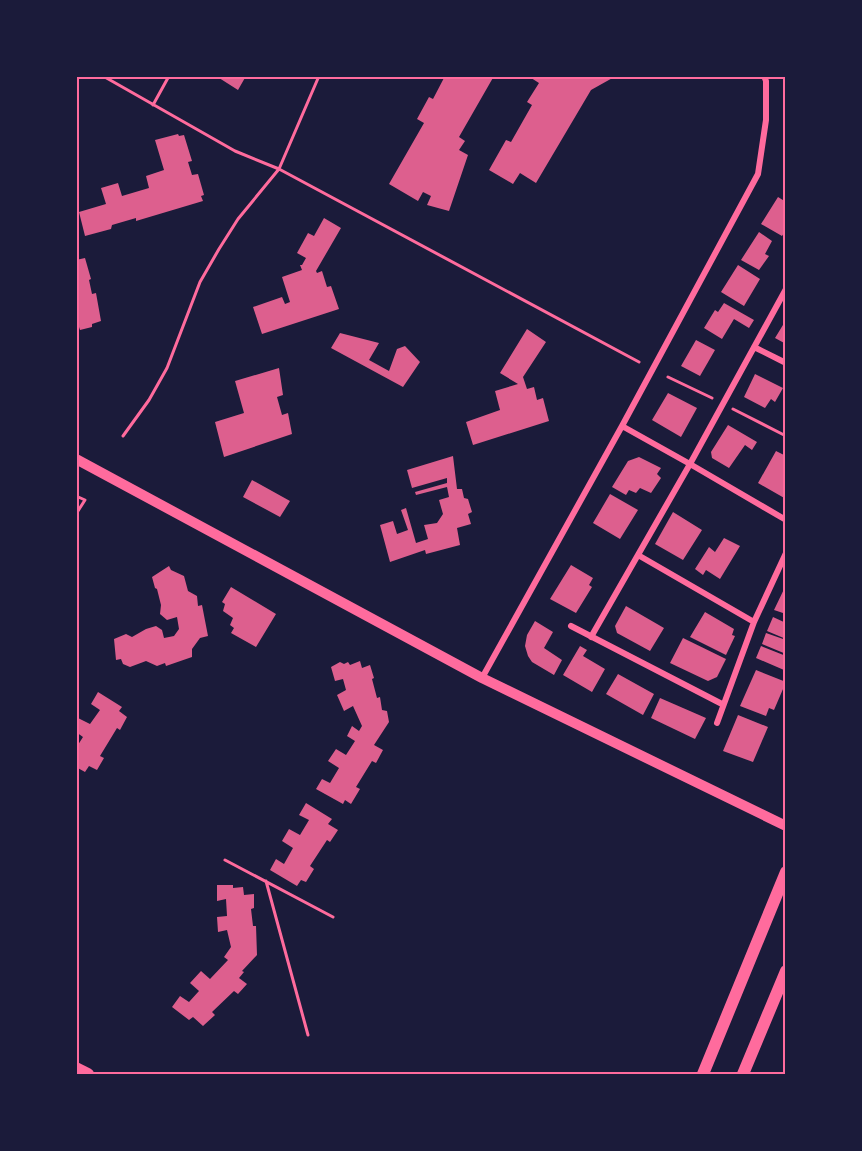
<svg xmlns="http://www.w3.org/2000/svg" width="862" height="1151" font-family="'Varela Round',sans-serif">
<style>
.building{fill:#dd5f8e}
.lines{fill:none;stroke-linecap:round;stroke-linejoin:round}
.path{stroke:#ff6b9d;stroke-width:3}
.minor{stroke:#ff6b9d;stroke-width:6}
.tertiary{stroke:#ff6b9d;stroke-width:10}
.secondary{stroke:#ff6b9d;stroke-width:12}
.neatline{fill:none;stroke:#ff6b9d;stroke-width:2}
</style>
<rect width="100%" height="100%" fill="#1b1b3a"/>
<path class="building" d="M216,76H246L238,90Z
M445,76H494L459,137L465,141L459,150L468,155L449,211L427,205L431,196L423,192L418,201L389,184L424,123L417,119L429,97L433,99Z
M528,76H616L591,90L536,183L520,173L513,184L489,170L506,140L511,142L532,105L527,102L539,83Z
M178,134L179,136L184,135L192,161L188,162L192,175L198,174L204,195L201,196L203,201L136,221V218L112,225L111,229L85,236L79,212L106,204L101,188L118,183L122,196L149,188L146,176L164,170L155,140Z
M778,197L786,202V230L782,236L761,224Z
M324,218L341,228L316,271L317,273L322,271L327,287L331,286L339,309L262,334L253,307L282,297L285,304L290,302L282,277L302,270L300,265H302L306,258L297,253L308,233L314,236Z
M759,232L772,241L765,254L769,256L759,270L741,260Z
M85,258L91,279L89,280L92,294L96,293L101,321L92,324V327L80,330L79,327H76V260Z
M738,265L760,279L744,306L721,292Z
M724,303L754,320L749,328L734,319L722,339L704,328L715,310L718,312Z
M786,320V344L775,338Z
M527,329L546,342L523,377L527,389L534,387L537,400L543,398L549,421L473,445L466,422L500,410L495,391L518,384L500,373Z
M340,333L379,343L369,360L389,371L397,349L405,346L420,362L403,387L331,348Z
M696,340L715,350L700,376L681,366Z
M279,368L283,395L277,397L282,415L288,413L292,434L224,457L215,422L244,413L235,381Z
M755,374L783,388L775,402L771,399L765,408L744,397Z
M668,393L697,408L681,437L652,420Z
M728,425L757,442L752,450L745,445L729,468L712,458L711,452Z
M776,451L786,456V499L758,483Z
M453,456L457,489H462L464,498L468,499L472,512L468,514L471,524L457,528L460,545L426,554L425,550L390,562L380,525L393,521L397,534L408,530L401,510L406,508L416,543L428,539L424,525L437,523L443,514L439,500L449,497L447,487L416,495L415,492L447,483V478L412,488L407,470Z
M639,457L661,468L657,474L661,478L651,493L640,488L636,493L629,490L626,495L612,487L628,461Z
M252,480L290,501L280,517L243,497Z
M610,494L638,510L620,539L593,523Z
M673,512L702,530L683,560L655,544Z
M724,538L740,546L720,579L706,570L703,575L695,569L709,547L715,552Z
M571,565L593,578L589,585L592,587L576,613L550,599Z
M169,566L171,570L184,576L188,591L197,596L198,606L202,605L208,636L200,638L192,649V657L166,666L165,663L157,666L146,661L130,667L123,664L121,659L116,660L114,639L126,634L132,637L146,629L156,626L162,630L164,638L174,636L179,629L177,617L167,620L160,614L161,605L157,589L155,588L152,577Z
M786,585V614L774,610Z
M231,587L276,614L256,647L231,633L234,628L230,625L233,618L223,611L225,604L222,602Z
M626,606L664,628L650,651L617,633L615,626Z
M705,612L734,629L732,635L735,636L726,655L690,637Z
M773,617L786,623V639L767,631Z
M535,621L553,632L544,648L562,660L554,675L532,662L528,656L525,646L527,635Z
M766,633L786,640V654L762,644Z
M683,638L726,659L717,677L708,681L670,663Z
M580,646L587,650L583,656L605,669L592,692L563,675Z
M761,646L786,656L784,670L756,658Z
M360,661L362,668L370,665L374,678L372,679L377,698L380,697L382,710L387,711L389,722L374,745L383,750L376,763L372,761L356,787L360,789L351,804L345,800L343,804L316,789L322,779L330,783L339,768L328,761L336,749L346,755L355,741L347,736L352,726L359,731L362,726L353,706L344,711L337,695L346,690L343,679L335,681L331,667L340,662L344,664L348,662L350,665Z
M756,670L786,682L774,710L769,708L766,716L740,706Z
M618,674L654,694L643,715L606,694Z
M98,692L122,707L119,711L127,717L120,730L117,728L100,756L104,758L97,770L89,766L85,772L76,767V748L83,737L76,732V720L78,718L90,724L100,710L91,704Z
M660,698L706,718L695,739L651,718Z
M738,715L768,727L753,762L723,751Z
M306,803L332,819L328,824L338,830L330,842L327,840L310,866L314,869L306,882L301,880L297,886L270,870L276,859L284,864L293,848L282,841L289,829L300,835L309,820L299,815Z
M217,885H233V888L243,887L244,895L254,894V908L251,909L253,926H256L257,955L242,971L244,972L239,978L247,984L238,994L234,991L212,1012L215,1015L203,1026L193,1017L189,1020L172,1007L180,996L189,1002L199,991L190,983L201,971L210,979L228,960L224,957L231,947L227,930L218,932L217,917L227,916L226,899L217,901Z"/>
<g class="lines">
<path class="path" d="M103,76L235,151L279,169L639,362
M153,105L169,76
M668,377L712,398
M733,409L786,436
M123,436L149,400L167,368L200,282L219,249L238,219L279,169L319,76
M76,496L85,500L76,514
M225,860L333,917
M266,881L308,1035"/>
<path class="minor" d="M754,347L786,363
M622,426L690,464L786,520
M638,555L754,622
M571,626L722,704
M591,637L690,464L786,289
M482,678L622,426L758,174L766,120V81L764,76
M717,723L754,622L786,553"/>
<path class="tertiary" d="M76,459L482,678L786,826"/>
<path class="secondary" d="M76,1068L88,1074
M703,1074L786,872
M743,1074L786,971"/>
</g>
<rect width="862" height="1151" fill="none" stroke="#1b1b3a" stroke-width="156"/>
<rect x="78" y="78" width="706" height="995" class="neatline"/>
</svg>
